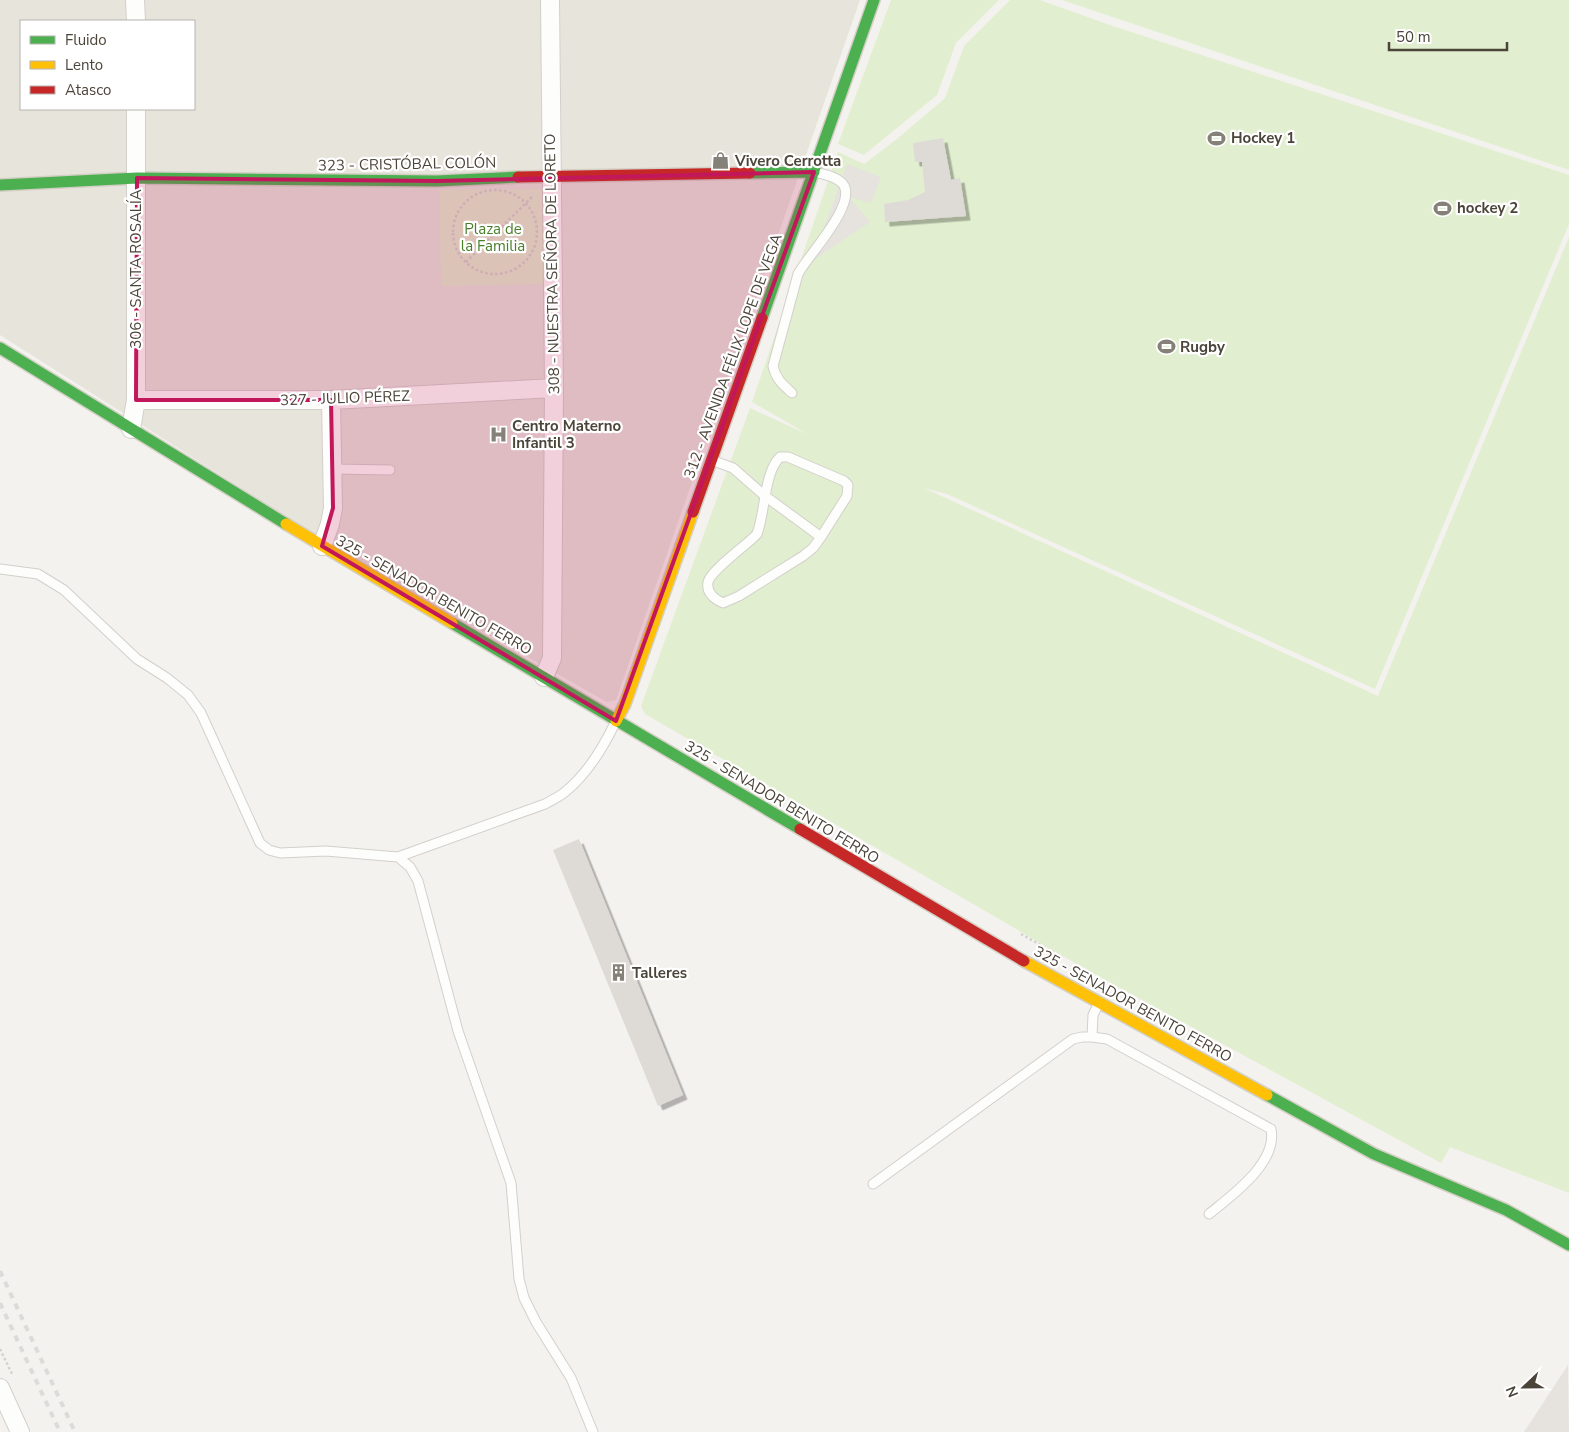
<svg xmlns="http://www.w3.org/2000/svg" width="1569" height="1432" font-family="'Nunito Sans',sans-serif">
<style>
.residential{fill:#e7e4dc;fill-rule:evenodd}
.green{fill:#e1eecf}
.parking{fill:#e6e3df}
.building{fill:#dedbd6;filter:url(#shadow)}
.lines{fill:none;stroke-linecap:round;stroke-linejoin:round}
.lane-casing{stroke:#d2d0cb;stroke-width:11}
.street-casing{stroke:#d2d0cb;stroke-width:20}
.fast-casing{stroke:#d3cfc5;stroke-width:14}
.slow-casing{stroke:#d3cfc5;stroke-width:14}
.jam-casing{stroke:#d3cfc5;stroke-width:14}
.path{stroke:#d3d2cc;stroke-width:2.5;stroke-dasharray:2.5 2.5;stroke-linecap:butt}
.lane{stroke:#fdfdfc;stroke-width:9}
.street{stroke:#fdfdfc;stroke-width:18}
.fast{stroke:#4caf50;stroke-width:11}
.slow{stroke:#ffc107;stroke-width:11}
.jam{stroke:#c62828;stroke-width:11}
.rail{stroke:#dbdbda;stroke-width:4;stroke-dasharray:6 6;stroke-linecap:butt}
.marked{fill:#c2185b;fill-opacity:0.2;stroke:#c2185b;stroke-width:4;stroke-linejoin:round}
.labels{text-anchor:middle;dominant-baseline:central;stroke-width:4.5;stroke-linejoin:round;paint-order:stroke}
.poi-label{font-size:15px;font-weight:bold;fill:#4b4439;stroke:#fff;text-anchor:start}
.street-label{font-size:15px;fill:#4b4439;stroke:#fff}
.park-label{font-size:15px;fill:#4a7f2a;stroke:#fff}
</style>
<defs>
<filter id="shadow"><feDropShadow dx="4.5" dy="4.5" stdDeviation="0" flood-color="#0004"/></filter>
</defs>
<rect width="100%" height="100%" fill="#f4f2ee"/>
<path class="residential" d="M0,0H860L616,700L607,702L345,554L0,335ZM21,21H194V109H21Z"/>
<path class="green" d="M891,0H999L956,43L937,95L864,155L838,144Z
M1010,0H1040L1107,24L1569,175V224L1375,689L947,494L924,488L1378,696L1569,237V1193L1450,1147L1441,1163L1087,970L645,714L641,706L750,408L809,435L752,402L838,152L864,164L897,139L945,98L964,46Z
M1062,0H1569V170Z
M545,189L547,284L441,286L439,190Z"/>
<path class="parking" d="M847,164L881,177L871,203L849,197L870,222L812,261Z
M1568,1365L1569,1432H1524Z"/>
<path class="building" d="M943,138L951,180L960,178L966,216L885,222L884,204L908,200L925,192L922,162H915L913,143Z
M579,839L683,1095L658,1106L553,850Z"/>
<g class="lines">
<defs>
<path id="lane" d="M792,393C782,384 776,379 773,366L798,274C807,256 862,200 841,182C834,176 824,174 815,172
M714,461L733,468L765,496L821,537L813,548L803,556L739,596L723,603C714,599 706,593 708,582C711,570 747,545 757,534C765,514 764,472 780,457H788L844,481L848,485L847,496L821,537
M333,469L390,470
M0,569L38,574L64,590L137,659L167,678L188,695L201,713L260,843L269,850L280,853L326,851L398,857L410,867L418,881L458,1031L511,1183L519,1279L524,1298L536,1322L571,1378L593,1432
M398,857L545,804C552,800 559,797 565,792C586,775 603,748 615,723
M1092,1037L1107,1039L1271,1129C1278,1163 1231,1196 1209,1214
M873,1184L1073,1039L1082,1037H1092L1093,1015L1098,1005"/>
<path id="street" d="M135,0L136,21
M136,400H331L554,388
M131,429L136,400V109
M322,546L330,524L333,508L331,400
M544,677L552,658L554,388L550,0
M0,1388L20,1432"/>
<path id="fast" d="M750,173L814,172
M0,185L137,178L437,181L518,177
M762,318L874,0
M0,348L286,524
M452,623L800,829
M1267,1095L1374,1154L1506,1210L1569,1245"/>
<path id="slow" d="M286,524L452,623
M616,721L625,704L693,512
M1024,961L1267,1095"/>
<path id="jam" d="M518,177L750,173
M693,512L762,318
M800,829L1024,961"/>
</defs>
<use href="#lane" class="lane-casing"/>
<use href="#street" class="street-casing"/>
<use href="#fast" class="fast-casing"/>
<use href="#slow" class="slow-casing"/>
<use href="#jam" class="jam-casing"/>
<path class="path" d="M453 232a42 42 0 1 1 84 0a42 42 0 1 1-84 0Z
M466,262L532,197
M1021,934L1064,958
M0,1349L13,1376"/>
<use href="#lane" class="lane"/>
<use href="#street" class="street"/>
<use href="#fast" class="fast"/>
<use href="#slow" class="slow"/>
<use href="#jam" class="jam"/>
<path class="rail" d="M0,1271L75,1432
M0,1303L60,1432"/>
</g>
<path class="marked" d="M814,172L616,721L322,546L333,508L331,400H136L137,178L437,181Z"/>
<defs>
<symbol id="stadium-bare" viewBox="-9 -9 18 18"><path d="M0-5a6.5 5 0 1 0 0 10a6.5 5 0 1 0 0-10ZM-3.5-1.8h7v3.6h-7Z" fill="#868178" stroke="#fff" stroke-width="2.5" paint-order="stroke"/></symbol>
<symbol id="shop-bare" viewBox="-9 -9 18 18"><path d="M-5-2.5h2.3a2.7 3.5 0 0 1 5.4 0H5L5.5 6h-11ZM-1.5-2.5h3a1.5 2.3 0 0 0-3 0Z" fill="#868178" stroke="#fff" stroke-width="2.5" paint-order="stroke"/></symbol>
<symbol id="hospital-bare" viewBox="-9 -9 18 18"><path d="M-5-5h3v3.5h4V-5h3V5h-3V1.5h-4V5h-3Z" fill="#868178" stroke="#fff" stroke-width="2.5" paint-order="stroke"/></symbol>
<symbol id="building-bare" viewBox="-9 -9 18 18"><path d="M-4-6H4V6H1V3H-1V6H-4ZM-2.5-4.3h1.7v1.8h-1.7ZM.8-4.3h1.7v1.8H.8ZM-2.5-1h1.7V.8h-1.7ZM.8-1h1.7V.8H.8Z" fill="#868178" stroke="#fff" stroke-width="2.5" paint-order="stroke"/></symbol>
</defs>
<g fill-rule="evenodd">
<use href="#stadium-bare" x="1204" y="126" width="25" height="25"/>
<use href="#shop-bare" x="708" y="148" width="25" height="25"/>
<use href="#stadium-bare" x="1430" y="196" width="25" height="25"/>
<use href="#stadium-bare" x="1154" y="334" width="25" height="25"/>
<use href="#hospital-bare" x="486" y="422" width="25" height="25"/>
<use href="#building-bare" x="606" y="960" width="25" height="25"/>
</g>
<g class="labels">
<g class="poi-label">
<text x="1231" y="138">Hockey 1</text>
<text x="735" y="161">Vivero Cerrotta</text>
<text x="1457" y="208">hockey 2</text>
<text x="1180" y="347">Rugby</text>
<text x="512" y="426">Centro Materno<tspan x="512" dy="17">Infantil 3</tspan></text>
<text x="632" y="973">Talleres</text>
</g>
<g class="street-label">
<text transform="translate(407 164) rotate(-1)">323 - CRISTÓBAL COLÓN</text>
<text transform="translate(552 264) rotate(-91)">308 - NUESTRA SEÑORA DE LORETO</text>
<text transform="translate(136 269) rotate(-90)">306 - SANTA ROSALÍA</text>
<text transform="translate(733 356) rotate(-70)">312 - AVENIDA FÉLIX LOPE DE VEGA</text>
<text transform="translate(345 398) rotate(-2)">327 - JULIO PÉREZ</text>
<text transform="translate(434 595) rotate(30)">325 - SENADOR BENITO FERRO</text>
<text transform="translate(782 802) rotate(31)">325 - SENADOR BENITO FERRO</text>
<text transform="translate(1133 1004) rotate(29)">325 - SENADOR BENITO FERRO</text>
</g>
<g class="park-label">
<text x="493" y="229">Plaza de<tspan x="493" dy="17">la Familia</tspan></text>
</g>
</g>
<rect x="20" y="20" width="175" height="90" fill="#ffffff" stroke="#b7b4b0"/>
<rect x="30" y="36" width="25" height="8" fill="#4caf50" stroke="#b7b4b0"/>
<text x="65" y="45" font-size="15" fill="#4b4439">Fluido</text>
<rect x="30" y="61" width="25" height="8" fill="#ffc107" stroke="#b7b4b0"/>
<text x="65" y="70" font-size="15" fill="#4b4439">Lento</text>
<rect x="30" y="86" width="25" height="8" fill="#c62828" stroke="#b7b4b0"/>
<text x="65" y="95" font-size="15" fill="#4b4439">Atasco</text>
<g transform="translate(1524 1387) rotate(248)" stroke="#ffffff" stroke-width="4" paint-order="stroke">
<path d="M0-4L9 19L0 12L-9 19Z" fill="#4b4439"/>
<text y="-8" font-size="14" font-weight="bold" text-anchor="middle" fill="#4b4439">N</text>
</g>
<path d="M1389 42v8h118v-8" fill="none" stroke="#4b4439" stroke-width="2.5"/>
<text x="1396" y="42" font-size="15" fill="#4b4439" stroke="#ffffff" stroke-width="4" paint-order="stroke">50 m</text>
</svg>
